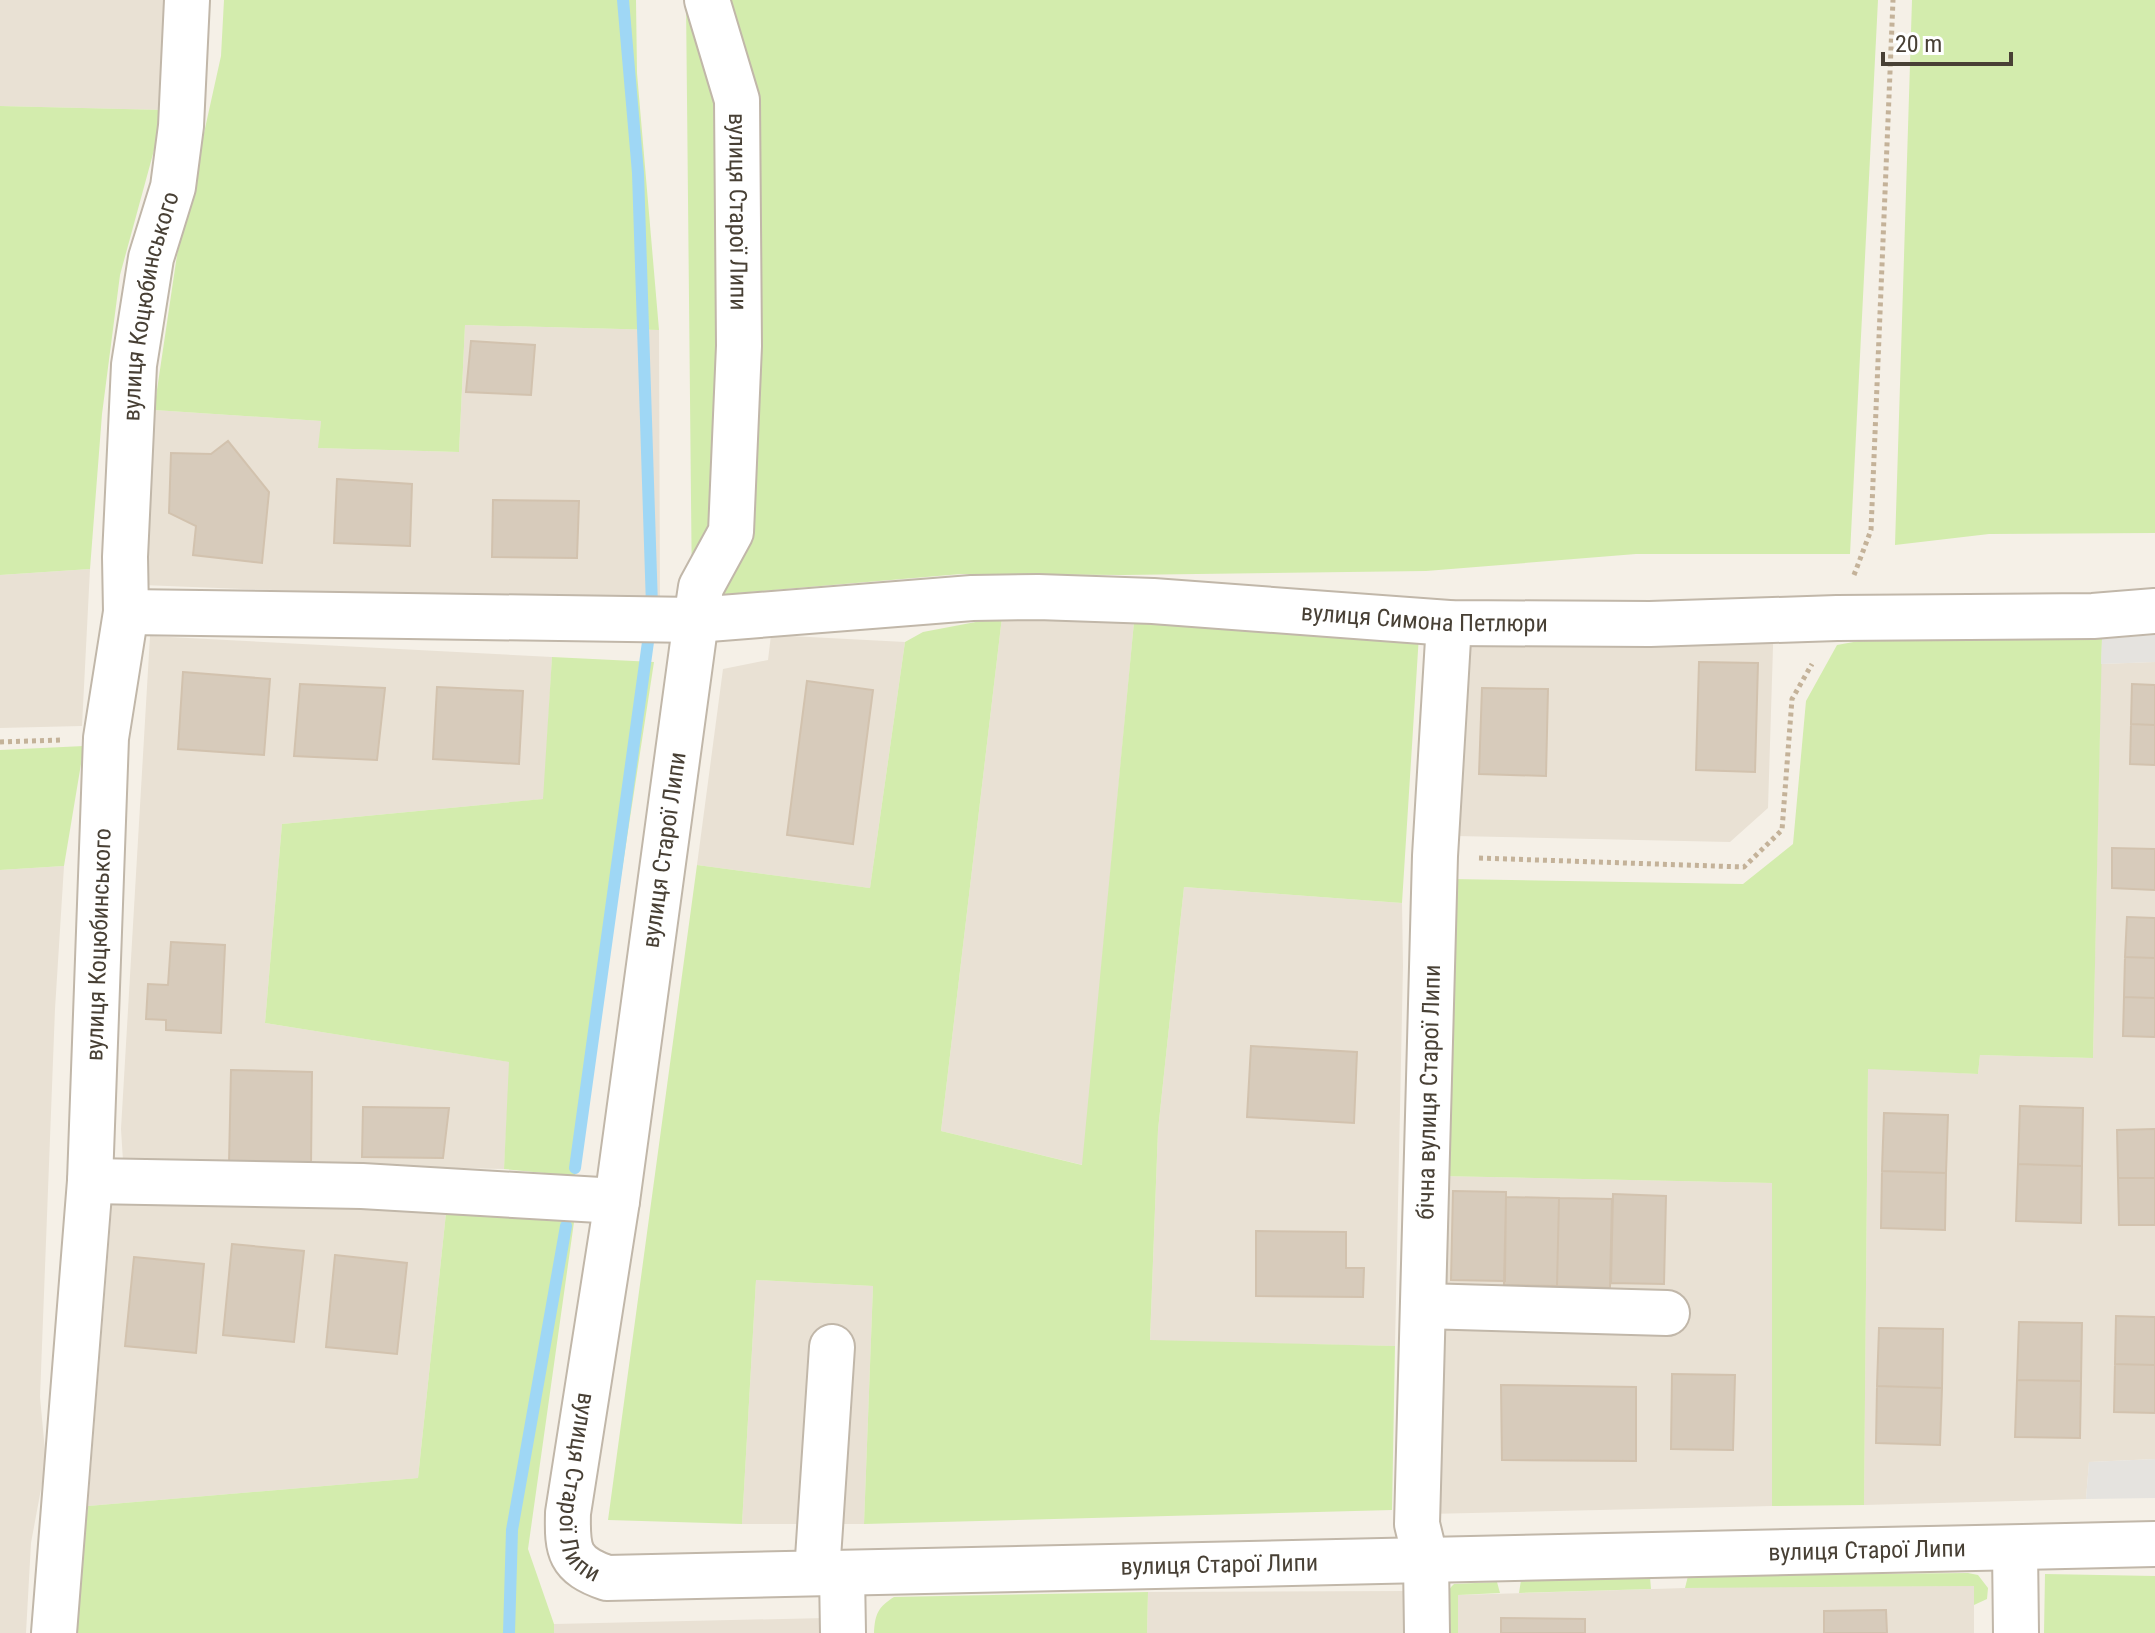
<svg xmlns="http://www.w3.org/2000/svg" width="2155" height="1633" font-family="'Roboto Condensed',sans-serif">
<style>
.residential{fill:#e9e1d4}
.green{fill:#d3ecad}
.parking{fill:#e5e3df}
.lines{fill:none;stroke-linecap:round;stroke-linejoin:round}
.stream{stroke:#9fd7f5;stroke-width:12}
.building{fill:#d7cbbb;stroke:#d2c2ae;stroke-width:2}
.minor-casing{stroke:#c1b7a9;stroke-width:48}
.path{stroke:#c4b299;stroke-width:5;stroke-dasharray:4 4;stroke-linecap:butt}
.minor{stroke:#fff;stroke-width:44}
.labels{text-anchor:middle;dominant-baseline:central;stroke-width:7;stroke-linejoin:round;paint-order:stroke}
.street-label{font-size:24px;fill:#484035;stroke:#fff}
</style>
<rect width="100%" height="100%" fill="#f5f0e7"/>
<path class="residential" d="M0,0H168L165,110L0,106Z
M465,325L659,330L660,605L142,585L154,410L321,421L319,448L459,452Z
M90,569L82,726L0,728V575Z
M1774,615L1768,808L1730,842L1456,836L1463,625Z
M1002,617L1134,622L1083,1165L941,1131Z
M771,635L905,642L870,888L697,865L723,669L768,660Z
M150,636L552,657L544,799L282,824L265,1023L510,1062L504,1169L123,1161L121,1129Z
M2155,662V1459L2089,1462L2086,1499L1864,1505L1868,1068L1978,1074L1980,1055L2093,1058L2101,664Z
M64,866L55,1009L40,1397L46,1462L31,1543L26,1633H0V870Z
M1184,887L1402,903L1403,966L1395,1346L1150,1341L1158,1130Z
M1437,1176L1772,1183V1506L1428,1514Z
M113,1194L446,1213L418,1478L88,1506Z
M756,1280L873,1286L864,1524H742Z
M1974,1586V1633H1458V1595L1718,1587Z
M1408,1591V1633H1147L1148,1592Z
M825,1618V1633H554V1624Z"/>
<path class="green" d="M224,0H636L637,73L659,330L465,325L459,452L318,448L321,421L154,410L177,255L221,56Z
M686,0H1878L1850,554H1636L1426,571L1123,575L961,574L692,597Z
M1912,0H2155V533L1989,534L1895,545Z
M0,106L165,110L120,275L102,414L90,569L0,575Z
M1002,617L941,1131L1082,1165L1134,622L1419,635L1402,903L1184,887L1158,1130L1150,1340L1395,1346L1392,1510L864,1524L873,1286L756,1280L742,1524L608,1520L697,865L870,888L905,642L923,632Z
M1870,639H2102L2093,1058L1980,1055L1978,1074L1868,1069L1864,1505L1772,1506V1183L1437,1176L1451,879L1743,884L1793,844L1806,701L1837,645Z
M552,657L654,662L575,1176L504,1169L509,1062L265,1023L282,824L543,799Z
M84,746L64,866L0,870V750Z
M446,1213L575,1215L528,1549L554,1624V1633H73L88,1506L418,1478Z
M1968,1573L1978,1575L1988,1588L1987,1599L1974,1605V1586L1685,1588L1688,1576Z
M2045,1574L2155,1576V1633H2044Z
M1650,1577L1651,1589L1519,1593L1521,1580Z
M1497,1582L1500,1593L1458,1595V1633H1446C1446,1617 1441,1595 1454,1584Z
M1148,1592L1147,1633H874C875,1614 878,1607 894,1597Z"/>
<path class="parking" d="M2155,635V662L2101,664L2102,639Z
M2155,1459V1498L2086,1499L2089,1462Z"/>
<g class="lines">
<path class="stream" d="M623,0L638,173L652,606
M575,1168L648,642
M509,1633L512,1530L566,1226"/>
</g>
<path class="building" d="M471,341L535,345L531,395L466,392Z
M228,441L269,492L262,563L193,555L196,526L169,513L171,453L211,454Z
M337,479L412,484L410,546L334,543Z
M493,500L579,501L577,558L492,557Z
M1699,662L1758,663L1755,772L1696,770Z
M183,672L270,679L264,755L178,749Z
M807,681L873,690L853,844L787,835Z
M300,684L385,688L377,760L294,756Z
M2132,684L2155,685V725L2131,724Z
M437,687L523,691L519,764L433,759Z
M1482,688L1548,689L1546,776L1479,774Z
M2131,724L2155,725V765L2130,764Z
M2112,848L2155,849V890L2112,888Z
M2127,917L2155,918V958L2125,957Z
M171,942L225,945L221,1033L166,1030V1020L146,1019L148,984L168,985Z
M2125,957L2155,958V998L2124,997Z
M2124,997L2155,998V1037L2123,1036Z
M1251,1046L1357,1052L1354,1123L1247,1117Z
M231,1070L312,1072L311,1166L229,1164Z
M2020,1106L2083,1108L2082,1166L2018,1164Z
M363,1107L449,1108L443,1158L362,1157Z
M1884,1113L1948,1115L1946,1173L1882,1171Z
M2155,1129V1178H2118L2117,1130Z
M2018,1164L2082,1166L2081,1223L2016,1221Z
M1882,1171L1946,1173L1945,1230L1881,1228Z
M2118,1178H2155V1225H2119Z
M1453,1191L1506,1192L1505,1281L1451,1280Z
M1613,1194L1666,1196L1664,1284L1611,1283Z
M1506,1197L1559,1198L1557,1286L1504,1285Z
M1559,1198L1612,1199L1610,1288L1557,1286Z
M1256,1231L1346,1232V1268H1364L1363,1297L1256,1296Z
M232,1244L304,1251L294,1342L223,1335Z
M335,1255L407,1263L397,1354L326,1347Z
M134,1257L204,1264L196,1353L125,1346Z
M2116,1316L2155,1317V1365L2115,1364Z
M2019,1322L2082,1323L2081,1381L2017,1380Z
M1879,1328L1943,1329L1942,1388L1877,1386Z
M2115,1364L2155,1365V1413L2114,1412Z
M1672,1374L1735,1375L1733,1450L1671,1449Z
M2017,1380L2081,1381L2080,1438L2015,1437Z
M1501,1385L1636,1387V1461L1502,1460Z
M1877,1386L1942,1388L1940,1445L1876,1443Z
M1886,1610L1887,1633H1824V1611Z
M1501,1618L1585,1619V1633H1501Z"/>
<g class="lines">
<defs>
<g id="minor">
<path id="s1" d="M707,0L737,100L739,346L731,532L701,587L696,620L617,1201L568,1513C567,1551 569,1565 607,1578L2155,1544"/>
<path id="s2" d="M126,612L696,620L972,598L1038,597L1153,601L1449,623L1650,624L1837,618L2093,616L2155,611"/>
<path d="M90,1181L362,1186L617,1201"/>
<path d="M1423,1306L1667,1313"/>
<path d="M2015,1549L2016,1633"/>
<path d="M817,1573L832,1347"/>
<path d="M842,1573L843,1633"/>
<path id="s3" d="M54,1633L90,1181L106,738L126,612L125,557L134,365L151,258L173,187L181,126L187,0"/>
<path id="s4" d="M1427,1633L1426,1561L1417,1524L1435,856L1449,623"/>
</g>
</defs>
<use href="#minor" class="minor-casing"/>
<path class="path" d="M1854,575L1871,530L1893,0
M0,742L63,740
M1479,858L1744,867L1782,830L1792,699L1812,664"/>
<use href="#minor" class="minor"/>
</g>
<g class="labels">
<g class="street-label">
<text stroke="none"><textPath href="#s1" startOffset="216">вулиця Старої Липи</textPath></text>
<text stroke="none"><textPath href="#s3" startOffset="1332">вулиця Коцюбинського</textPath></text>
<text stroke="none"><textPath href="#s2" startOffset="1300">вулиця Симона Петлюри</textPath></text>
<text transform="translate(664 850) rotate(-82)">вулиця Старої Липи</text>
<text stroke="none"><textPath href="#s3" startOffset="690">вулиця Коцюбинського</textPath></text>
<text stroke="none"><textPath href="#s4" startOffset="542">бічна вулиця Старої Липи</textPath></text>
<text stroke="none"><textPath href="#s1" startOffset="1512">вулиця Старої Липи</textPath></text>
<text stroke="none"><textPath href="#s1" startOffset="2880">вулиця Старої Липи</textPath></text>
<text stroke="none"><textPath href="#s1" startOffset="2232">вулиця Старої Липи</textPath></text>
</g>
</g>
<path d="M1883 52v12h128v-12" fill="none" stroke="#484035" stroke-width="4"/>
<text x="1895" y="52" font-size="24" fill="#484035" stroke="#ffffff" stroke-width="6" paint-order="stroke">20 m</text>
</svg>
